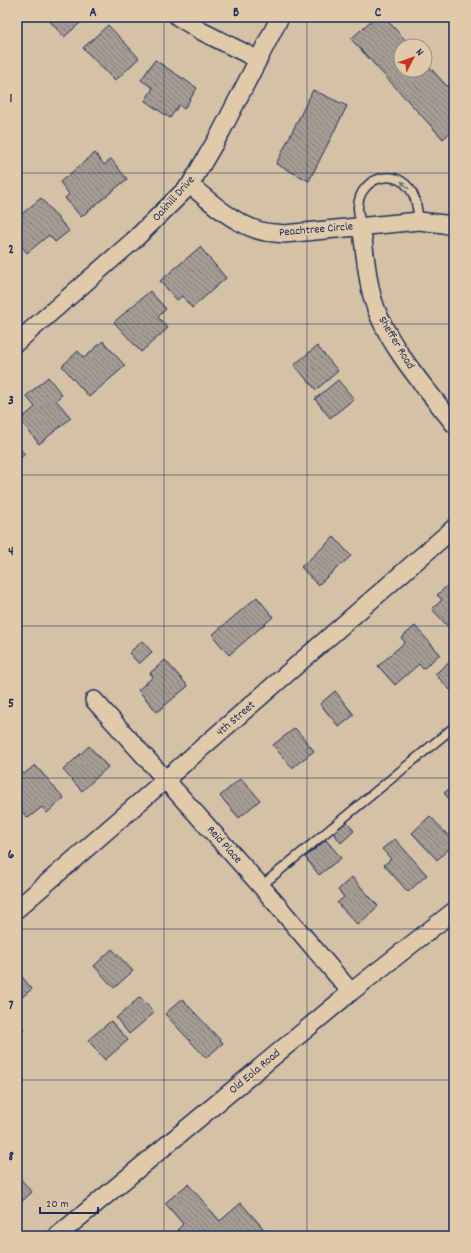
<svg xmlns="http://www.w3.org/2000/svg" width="471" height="1253" font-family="Dekko,sans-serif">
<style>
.building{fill:url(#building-back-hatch);stroke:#1b2f5e}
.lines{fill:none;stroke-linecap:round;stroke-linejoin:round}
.lane-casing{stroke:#1b2f5e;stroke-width:11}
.street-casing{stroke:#1b2f5e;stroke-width:20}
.lane{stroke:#e1caaa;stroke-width:8}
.street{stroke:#e1caaa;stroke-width:17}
.oneway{fill:#747580}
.grid{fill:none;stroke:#1b2f5e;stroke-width:1;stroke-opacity:0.55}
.labels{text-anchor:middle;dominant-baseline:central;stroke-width:4;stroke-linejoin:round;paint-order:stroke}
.street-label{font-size:12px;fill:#1b2f5e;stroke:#e1caaa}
.neatline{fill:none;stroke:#1b2f5e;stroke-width:1.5}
.grid-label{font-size:13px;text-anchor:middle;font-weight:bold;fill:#1b2f5e}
</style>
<defs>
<pattern id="building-back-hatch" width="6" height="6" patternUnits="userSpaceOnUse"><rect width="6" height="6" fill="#a69c94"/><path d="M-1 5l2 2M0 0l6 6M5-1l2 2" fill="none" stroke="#86807c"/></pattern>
</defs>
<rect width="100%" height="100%" fill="#d5c1a6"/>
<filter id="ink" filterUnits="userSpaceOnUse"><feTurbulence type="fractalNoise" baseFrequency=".025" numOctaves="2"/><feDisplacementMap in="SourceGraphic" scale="8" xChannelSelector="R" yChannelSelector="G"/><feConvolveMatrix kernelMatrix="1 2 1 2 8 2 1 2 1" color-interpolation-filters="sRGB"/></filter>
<g filter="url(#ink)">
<path class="building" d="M46,17H87L64,37Z
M375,17H384L411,46H401V70H425V62L454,94V129L443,139L351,39Z
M108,25L139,58L115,81L83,48Z
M155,60L197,88L184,109L179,105L170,118L145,101L153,88L141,80Z
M313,90L347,106L309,181L276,164Z
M95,153L104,165L111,159L127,179L81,217L65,198L69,194L60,182Z
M41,198L69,231L55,242L49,235L27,253L17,241V218Z
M200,247L226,278L192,308L182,296L177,300L160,281Z
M150,291L166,309L158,317L168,328L141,352L114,322Z
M103,341L125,366L89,397L62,366L78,351L84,358Z
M317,346L338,371L316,390L294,365Z
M48,377L62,395L56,400L71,418L39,444L20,420L35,407L26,396Z
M338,380L354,399L330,418L315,399Z
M17,446L25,454L17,461Z
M334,537L351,556L318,585L301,567Z
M449,584L454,588V633L432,609L442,600L437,595Z
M257,597L273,617L229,655L212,635Z
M415,626L440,654L423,669L419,664L395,685L378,666L405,642L401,638Z
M142,641L152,652L139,664L129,653Z
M165,660L188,686L157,712L138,690L153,677L150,673Z
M451,661L454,664V687L450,690L435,674Z
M335,691L354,715L339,727L320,704Z
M295,728L314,751L292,768L273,745Z
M89,746L108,767L82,791L63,770Z
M35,765L64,798L47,813L42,807L28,818L17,806V767L24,774Z
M241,778L260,800L239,818L220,796Z
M454,785V805L444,793Z
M430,816L454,842V844L437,860L412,833Z
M346,820L354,831L341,843L332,831Z
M395,839L427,875L408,892L384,865L391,859L382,849Z
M326,840L341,858L319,875L305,857Z
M352,877L378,906L358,925L337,903L344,897L338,890Z
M112,949L133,971L114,988L94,966Z
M17,971L32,989L17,1001Z
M140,997L154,1013L129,1034L116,1018Z
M182,999L223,1043L206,1058L165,1014Z
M17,1021L24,1030L17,1035Z
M111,1021L128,1040L105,1060L88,1040Z
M17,1175L32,1192L17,1206Z
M188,1184L220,1221L241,1203L270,1236H182L177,1230L183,1224L165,1203Z"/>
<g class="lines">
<defs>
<path id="lane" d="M361,226C360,220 358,213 358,207C359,175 403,164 415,199C417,206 418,214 419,221
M261,886L454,727"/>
<path id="street" d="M178,17L201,31L257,59
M190,185C212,203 236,226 265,232C271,233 278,233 284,234L419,221L444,224L454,227
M361,226C365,249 366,273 372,296C384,342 425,387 454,424
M17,342L133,241L190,185L221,132L280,17
M94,700L261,886L351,992
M17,909L454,528
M57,1236L351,992L454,911"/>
</defs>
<use href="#lane" class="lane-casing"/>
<use href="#street" class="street-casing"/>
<use href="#lane" class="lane"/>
<use href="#street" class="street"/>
</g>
<defs><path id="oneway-solid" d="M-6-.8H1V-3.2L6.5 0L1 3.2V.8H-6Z"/></defs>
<use class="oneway" href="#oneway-solid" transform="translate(405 185) rotate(-135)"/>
</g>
<path class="grid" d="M164,17V1236M307,17V1236M17,173H454M17,324H454M17,475H454M17,626H454M17,778H454M17,929H454M17,1080H454"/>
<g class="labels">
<g class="street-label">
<text transform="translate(174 199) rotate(-48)">Oakhill Drive</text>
<text transform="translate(316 230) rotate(-5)">Peachtree Circle</text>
<text transform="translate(396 343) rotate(59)">Sheffer Road</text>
<text transform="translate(236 719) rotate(-41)">4th Street</text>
<text transform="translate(224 845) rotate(48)">Reid Place</text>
<text transform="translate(255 1072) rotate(-40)">Old Eola Road</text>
</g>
</g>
<rect width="471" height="1253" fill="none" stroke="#e1caaa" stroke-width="44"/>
<g transform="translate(413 58) rotate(49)"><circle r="19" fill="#e1caaa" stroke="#928c8c"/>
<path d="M0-3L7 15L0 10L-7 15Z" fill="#c8321e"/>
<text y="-6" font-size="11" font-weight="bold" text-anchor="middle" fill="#1b2f5e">N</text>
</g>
<path d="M40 1207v6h58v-6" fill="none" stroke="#1b2f5e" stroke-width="2"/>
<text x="46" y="1207" font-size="12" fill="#1b2f5e" stroke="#e1caaa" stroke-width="3" paint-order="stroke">20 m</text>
<rect x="22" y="22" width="427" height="1209" class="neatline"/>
<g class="grid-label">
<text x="93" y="16">A</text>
<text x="236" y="16">B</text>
<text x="378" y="16">C</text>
<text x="11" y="102">1</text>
<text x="11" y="253">2</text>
<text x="11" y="404">3</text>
<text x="11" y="555">4</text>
<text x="11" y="707">5</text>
<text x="11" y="858">6</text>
<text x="11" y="1009">7</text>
<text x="11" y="1160">8</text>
</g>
</svg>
